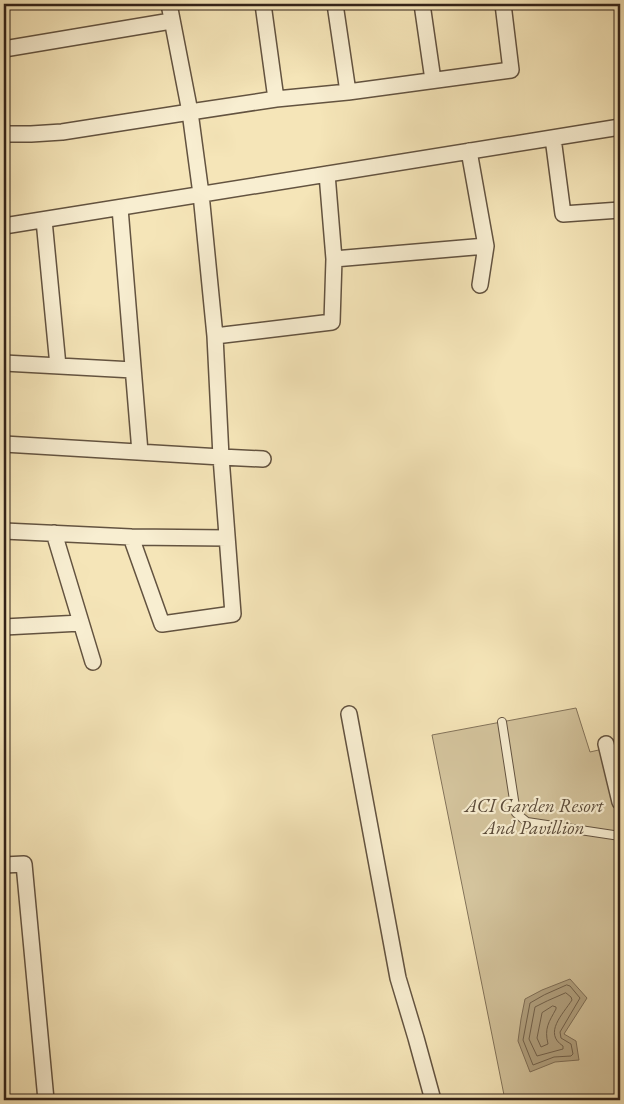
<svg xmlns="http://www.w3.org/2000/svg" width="624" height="1104" font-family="'EB Garamond',serif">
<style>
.green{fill:#d4c49d;stroke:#83735a}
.water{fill:#b3a382;stroke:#7f6f58}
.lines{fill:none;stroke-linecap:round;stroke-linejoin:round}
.shore{stroke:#72624d;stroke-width:1}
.lane-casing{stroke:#635340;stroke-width:10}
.street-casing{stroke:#635340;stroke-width:18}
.lane{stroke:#f8eed1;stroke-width:8}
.street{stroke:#f8eed1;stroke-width:15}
.labels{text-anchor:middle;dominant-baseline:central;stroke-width:4.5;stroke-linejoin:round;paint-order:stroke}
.park-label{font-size:19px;font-style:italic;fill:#5a4a39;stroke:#f8eed1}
</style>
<rect width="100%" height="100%" fill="#f5e5b8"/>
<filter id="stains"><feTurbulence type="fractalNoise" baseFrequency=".004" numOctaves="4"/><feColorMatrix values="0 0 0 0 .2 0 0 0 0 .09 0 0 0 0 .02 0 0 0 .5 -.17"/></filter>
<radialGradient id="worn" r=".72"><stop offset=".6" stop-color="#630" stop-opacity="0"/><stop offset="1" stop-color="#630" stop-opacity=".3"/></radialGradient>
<path class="green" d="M576,708L590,752L620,745V1100H505L432,735Z"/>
<path class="water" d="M570,979L587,998L564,1034L576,1041L579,1060L555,1062L530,1072L518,1041L521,1019L525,999L542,990Z"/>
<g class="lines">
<path class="shore" d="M567,985L570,986L580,998L560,1032L561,1038L571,1044L573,1054L571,1056L554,1057L533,1065L523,1040L530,1003L544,995Z
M566,993L571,997L572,1000C563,1014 543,1033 563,1046V1049L537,1056L529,1039L535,1007L547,1001Z
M553,1006L556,1007V1009C549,1022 544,1028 548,1044L541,1047L537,1038L542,1013Z"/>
<defs>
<path id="lane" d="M502,722L516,813L527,822L620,836
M619,1100L620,1099"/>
<path id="street" d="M263,4L276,99
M422,4L433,80
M4,49L171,21
M348,92L511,70L503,4
M4,134H31L62,132L190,112L169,4
M553,138L563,214L620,210
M469,151L486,246L480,285
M120,208L140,452
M44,220L58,366
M4,226L620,127
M334,259L486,246
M215,336L332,322L334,259L327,174
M4,363L133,370
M4,444L221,457L215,336L201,194L190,112L276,99L348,92L335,4
M4,531L131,537
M54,533L93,662
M227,538L131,537L162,624L233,614L221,457L263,459
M4,627L81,623
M349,714L398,978L416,1038L433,1100
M606,744L620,802
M4,865L24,864L46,1100"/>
</defs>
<use href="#lane" class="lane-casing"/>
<use href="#street" class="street-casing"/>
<use href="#lane" class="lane"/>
<use href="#street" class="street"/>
</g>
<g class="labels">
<g class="park-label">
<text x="534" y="805">ACI Garden Resort<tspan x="534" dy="22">And Pavillion</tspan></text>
</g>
</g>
<rect width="624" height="1104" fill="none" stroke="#f5e5b8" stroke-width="20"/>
<rect x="5" y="5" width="614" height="1094" fill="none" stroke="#322218" stroke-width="2.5"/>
<rect x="10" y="10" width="604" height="1084" fill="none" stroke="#322218"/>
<rect width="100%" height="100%" filter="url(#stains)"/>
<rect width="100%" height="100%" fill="url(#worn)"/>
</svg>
